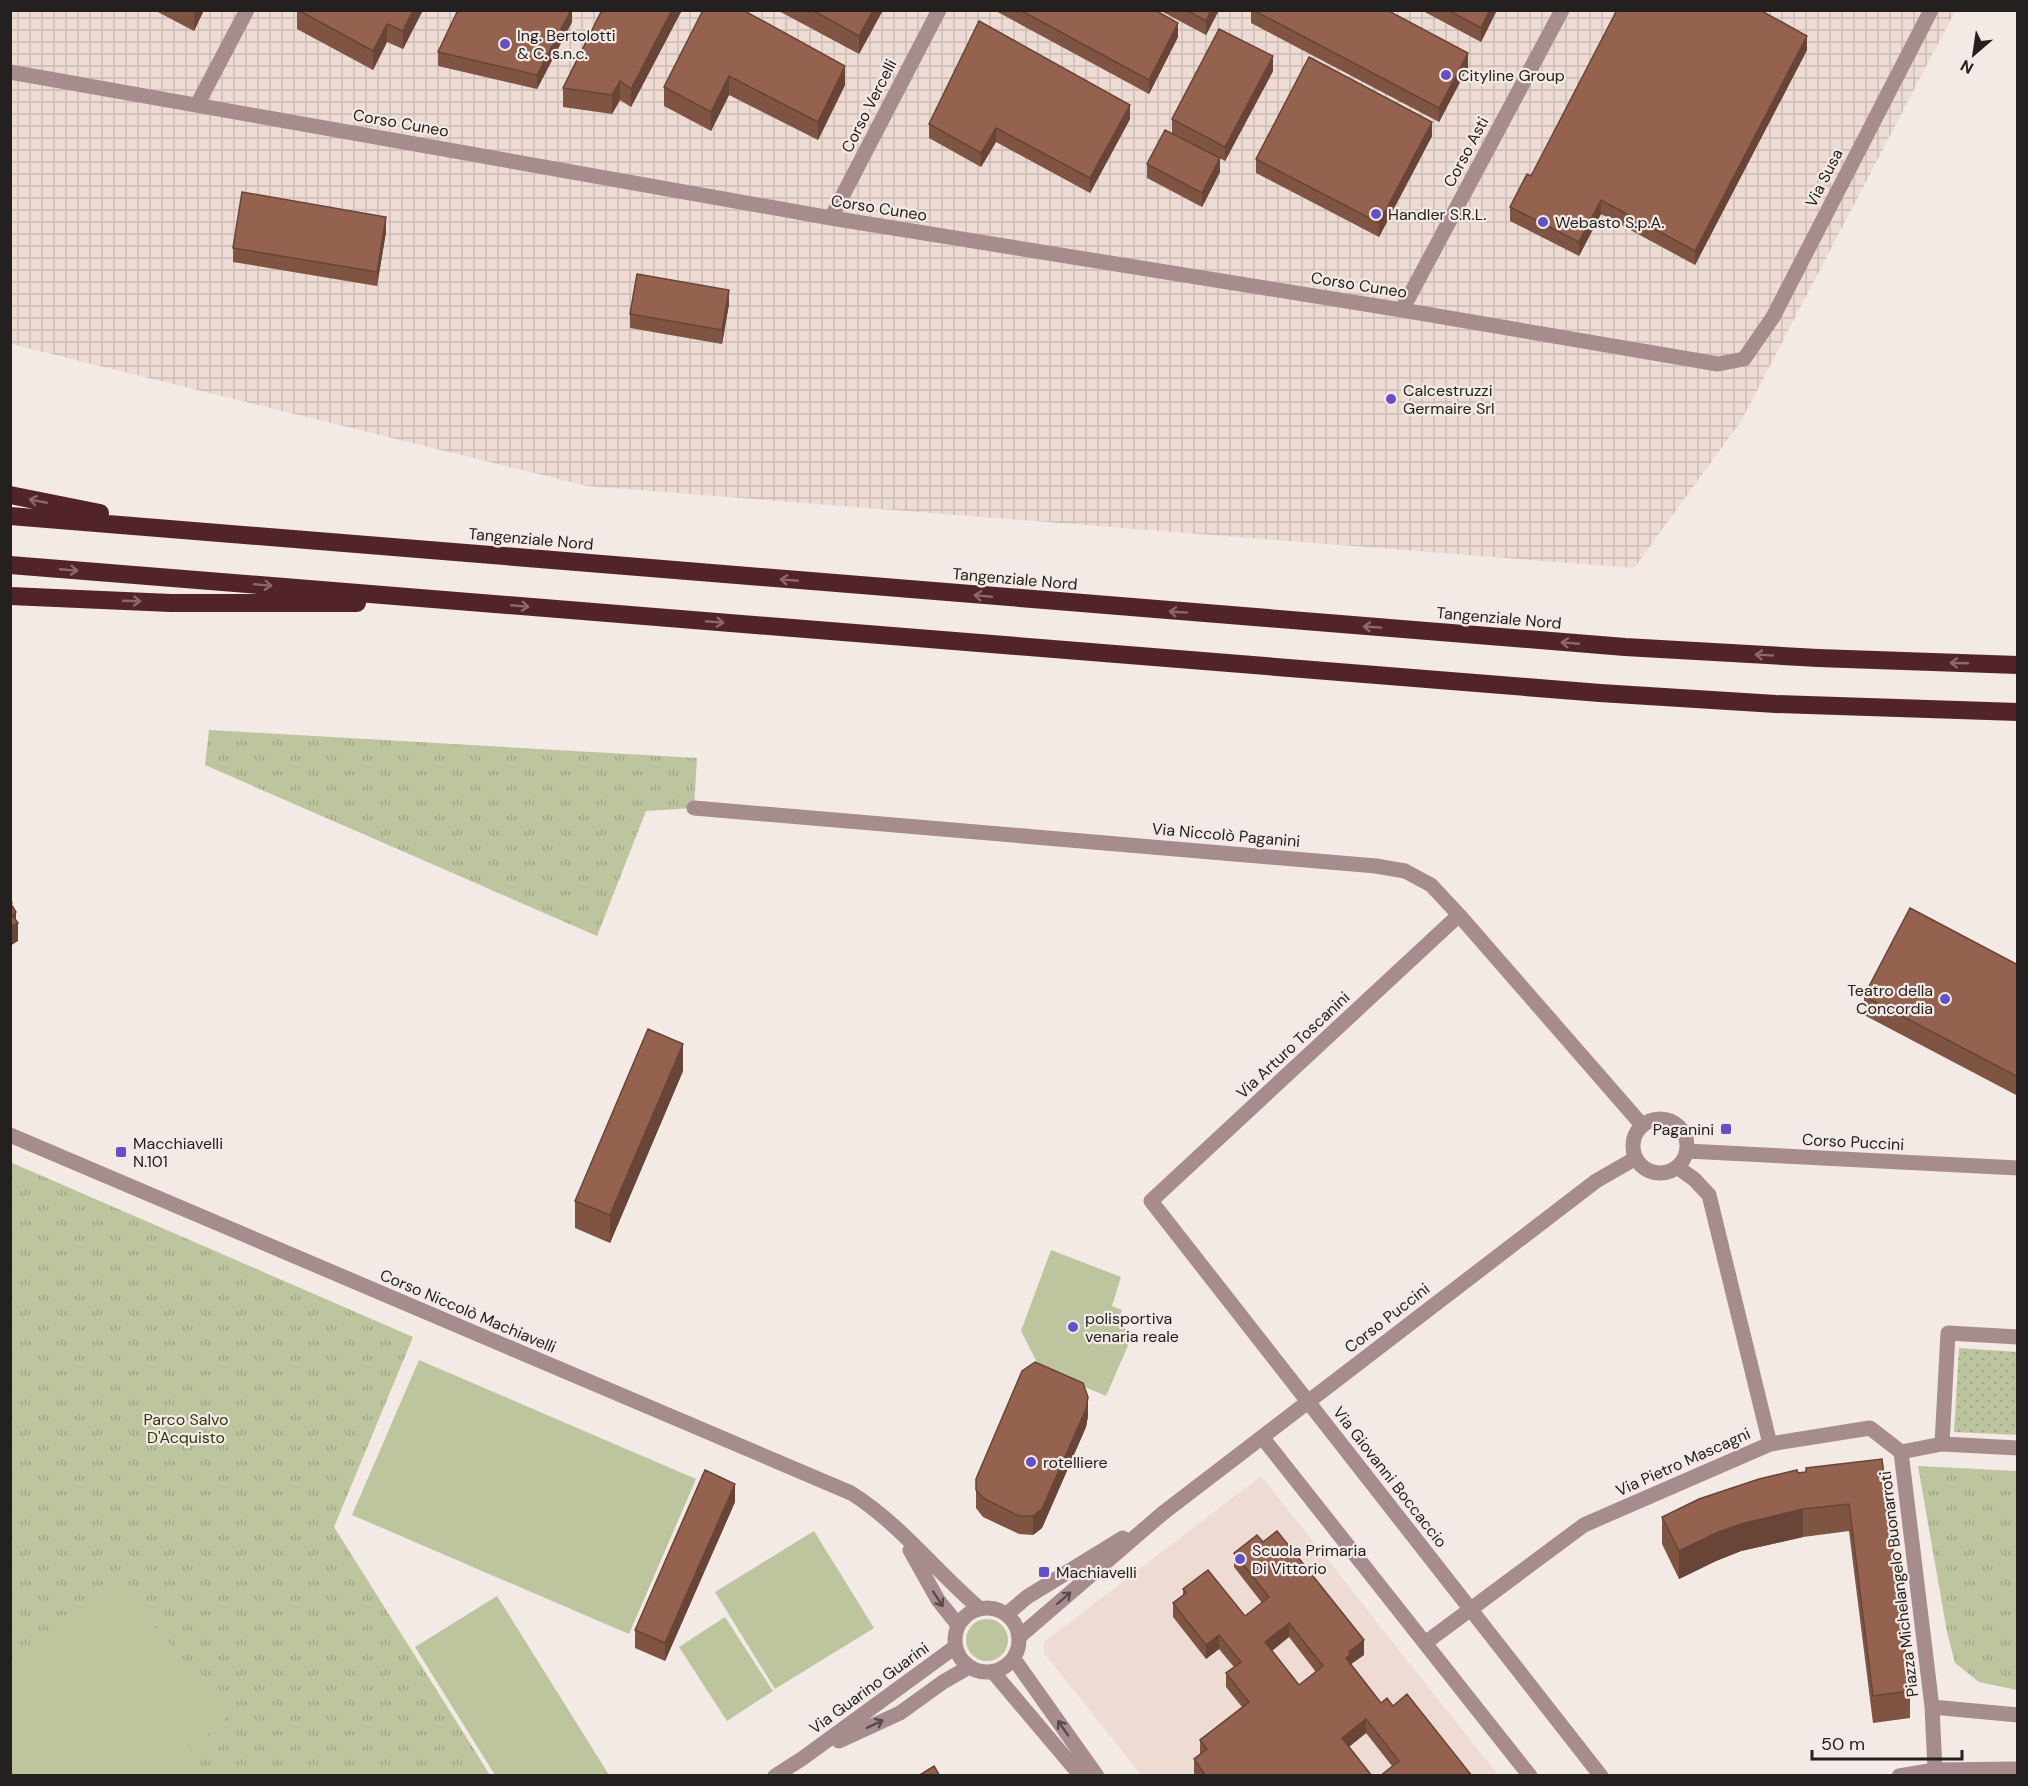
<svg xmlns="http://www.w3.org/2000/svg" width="2028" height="1786" font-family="'DM Sans',sans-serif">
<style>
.built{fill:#eddbd4}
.industrial{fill:url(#industrial-grid)}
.grass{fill:url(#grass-dots)}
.park{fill:url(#park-tufts)}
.garden{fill:#bdc59f}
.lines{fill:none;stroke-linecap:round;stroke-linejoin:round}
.pedestrian{stroke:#a78c8e;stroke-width:15}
.minor{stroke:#a78c8e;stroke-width:15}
.tertiary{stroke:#a78c8e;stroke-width:15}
.motorway{stroke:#53232a;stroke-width:18}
.wall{fill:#7f5443;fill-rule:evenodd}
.shaded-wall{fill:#684537}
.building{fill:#94624e;stroke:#684537;stroke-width:1.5;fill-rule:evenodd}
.oneway{stroke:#8b686b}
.oneway2{stroke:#584b4b}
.poi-dot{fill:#634fc8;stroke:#f3e9e5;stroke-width:2}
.labels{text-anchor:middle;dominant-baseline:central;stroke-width:4.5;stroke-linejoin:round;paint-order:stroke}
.poi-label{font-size:16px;fill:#24201f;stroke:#f3e9e5;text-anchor:start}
.street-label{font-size:16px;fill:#24201f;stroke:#f3e9e5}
.park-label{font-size:16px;fill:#30360d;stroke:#f3e9e5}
</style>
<defs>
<pattern id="industrial-grid" width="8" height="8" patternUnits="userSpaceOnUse" patternTransform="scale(1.5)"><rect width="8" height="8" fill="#eddbd4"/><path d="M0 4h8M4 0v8" fill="none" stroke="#cbbcb6"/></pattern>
<pattern id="grass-dots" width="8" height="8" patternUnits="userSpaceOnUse" patternTransform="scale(1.5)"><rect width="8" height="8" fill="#bdc59f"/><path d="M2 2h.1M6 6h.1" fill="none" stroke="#a2a988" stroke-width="1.8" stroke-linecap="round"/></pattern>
<pattern id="park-tufts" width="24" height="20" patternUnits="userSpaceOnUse" patternTransform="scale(1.5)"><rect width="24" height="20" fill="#bdc59f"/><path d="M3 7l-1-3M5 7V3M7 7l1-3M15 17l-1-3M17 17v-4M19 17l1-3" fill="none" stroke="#a2a988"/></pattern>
</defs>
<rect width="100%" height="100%" fill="#f3e9e5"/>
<path class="built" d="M1261,1476L1498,1775H1141L1044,1653V1642Z"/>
<path class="industrial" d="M11,11H1955L1741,421L1634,568L587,486L11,344Z"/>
<path class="grass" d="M1959,1348L2017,1352V1435L1954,1432Z"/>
<path class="park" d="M209,730L697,758L694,808L646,811L597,936L205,765Z
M10,1162L413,1337L334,1527L490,1775H11Z
M1918,1466L2017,1471V1690L1979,1682L1955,1663L1947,1632Z"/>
<path class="garden" d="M1051,1250L1121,1277L1112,1306L1122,1310L1117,1323L1133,1334L1106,1396L1040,1368L1021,1331Z
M419,1360L696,1479L629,1634L352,1515Z
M814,1531L874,1628L775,1689L715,1592Z
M113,1581L232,1713L162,1775H11V1673Z
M497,1596L609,1775H495L415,1647Z
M725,1617L773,1691L727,1721L679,1647Z
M966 1640a21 21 0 1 1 42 0a21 21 0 1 1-42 0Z"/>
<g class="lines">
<path class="pedestrian" d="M2018,1337L1948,1333L1942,1444L2018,1448
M1901,1452L1942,1444"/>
<path class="minor" d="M10,72L831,218L1402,310L1718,364L1744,359L1773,317L1931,10
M197,105L247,10
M831,218L939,10
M1402,310L1562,10
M694,808L1376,866L1405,871L1431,885L1459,915L1642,1125
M1459,915L1151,1201L1601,1776
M1633 1146a27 27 0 1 1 54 0a27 27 0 1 1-54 0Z
M1687,1151L2018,1168
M1677,1167L1694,1179L1709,1195L1770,1444
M1262,1437L1530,1776
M1007,1614L1027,1597L1123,1538
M1020,1636L1163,1513L1596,1181L1636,1158
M1425,1643L1584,1525L1770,1444L1870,1428L1901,1452L1932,1707L1935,1770
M1932,1707L2018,1715
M839,1741L900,1713L943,1682L969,1667
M775,1776L803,1758L955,1647
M1899,1776L1935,1770L2018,1769"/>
<path class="tertiary" d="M10,1135L851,1493C899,1523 936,1571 979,1608
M910,1550L938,1600L958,1625
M955 1640a32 32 0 1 1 64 0a32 32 0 1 1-64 0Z
M1014,1659L1097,1776
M993,1672L1081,1776"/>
<path class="motorway" d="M10,495L100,513
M10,516L1625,647L1818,658L2018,665
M10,565L1600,693L1776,704L2018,712
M10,596L171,603H357"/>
</g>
<path class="wall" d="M154,10H204L194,31Z
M297,10H423L403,49L387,42L373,70L297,29Z
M572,10V22L537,89L438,66V52Z
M602,10H682L631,107L620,100L612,114L563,107V88Z
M703,10L845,85L818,140L729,95L711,131L664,106V87Z
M777,10H883L859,54Z
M994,10H1155L1178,37L1149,94Z
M1159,10H1219L1206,35Z
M1251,10H1387L1468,67L1439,122L1251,23Z
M1421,10H1497L1481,42Z
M1807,50L1695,265L1601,214L1579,256L1510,221V207L1531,176Z
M1273,71L1225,161L1172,133V119Z
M1130,119L1090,193L996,142L981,167L929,138V124Z
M1432,136L1379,237L1256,173V159Z
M1147,164L1220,172L1202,207L1147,178Z
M386,232L377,286L233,262V248Z
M729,304L722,344L630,328V314Z
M2018,965V1096L1864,1015V996Z
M683,1071L610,1243L575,1228V1201Z
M1088,1416L1086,1427L1042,1528L1033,1535L1019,1534L983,1517L976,1508V1490Z
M1882,1459L1910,1691V1718L1873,1723L1849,1531L1803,1537L1741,1551L1716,1561L1679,1579L1662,1544V1517L1798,1473Z
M735,1502L665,1661L635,1648V1630Z
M1263,1542L1364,1655L1351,1664L1381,1703L1393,1706L1472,1776L1392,1766L1366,1733L1349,1747L1372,1776H1195L1194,1773V1759L1200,1754V1740L1242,1707L1226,1687V1673L1234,1667L1219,1649L1206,1659L1173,1617V1603L1183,1595V1589L1245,1616L1262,1603L1234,1567V1553ZM1289,1637L1316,1672L1299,1685L1272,1651Z"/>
<path class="shaded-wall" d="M195,10H204L194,31V12Z
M413,10H423L403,49V31Z
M571,10H572V22L537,89V75Z
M672,10H682L631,107V89Z
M873,10H883L859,54V36Z
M1211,10H1219L1206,35V21Z
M1490,10H1497L1481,42V28Z
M1178,23V37L1149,94V80Z
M387,24V42L373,70V51Z
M1807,36V50L1695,265V251Z
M1468,53V67L1439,122V108Z
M1273,56V71L1225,161V147Z
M845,66V85L818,140V122Z
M729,76V95L711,131V112Z
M620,81V100L612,114V95Z
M1130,105V119L1090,193V178Z
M1432,122V136L1379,237V223Z
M996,128V142L981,167V153Z
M1220,158V172L1202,207V193Z
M1601,200V214L1579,256V242Z
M386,217V232L377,286V272Z
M729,290V304L722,344V330Z
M12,903V914L16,912V924L18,923V941L10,946L11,904Z
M683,1044V1071L610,1243V1215Z
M1088,1397V1416L1086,1427L1042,1528L1033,1535V1516Z
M735,1484V1502L665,1661V1643Z
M1803,1509V1537L1741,1551L1716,1561L1679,1579V1551L1716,1533L1741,1524Z
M1289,1623V1637L1265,1656V1642Z
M1219,1635V1649L1206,1659V1645Z
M1364,1640V1655L1351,1664L1346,1658L1349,1652Z
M1366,1719V1733L1342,1752V1738Z"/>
<path class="building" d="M298,10H413L403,31L387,24L373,51Z
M458,10H571L537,75L438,52Z
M602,10H672L631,89L620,81L612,95L563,88Z
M703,10H743L845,66L818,122L729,76L711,112L664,87Z
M812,10H873L859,36Z
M1020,10H1155L1178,23L1149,80Z
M1186,10H1211L1206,21Z
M1253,10H1387L1468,53L1439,108Z
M1448,10H1490L1481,28Z
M1617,10H1760L1807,36L1695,251L1601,200L1579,242L1510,207L1527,174L1531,176Z
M979,21L1130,105L1090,178L996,128L981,153L929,124Z
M1219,29L1273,56L1225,147L1172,119Z
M1309,57L1432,122L1379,223L1256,159Z
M1165,130L1220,158L1202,193L1147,164Z
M242,192L386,217L377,272L233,248Z
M637,274L729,290L722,330L630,314Z
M10,900L12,903L11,904L16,912L12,915L18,923L10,927Z
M1910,908L2018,965V1077L1864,996Z
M648,1029L683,1044L610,1215L575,1201Z
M1035,1362L1083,1383L1088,1397L1086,1409L1042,1509L1033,1516H1019L983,1498L976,1490V1479L1022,1371Z
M1882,1459L1910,1691L1873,1696L1849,1504L1803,1509L1741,1524L1716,1533L1679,1551L1662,1517L1699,1499L1759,1479L1797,1470L1798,1473L1806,1472V1468Z
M705,1470L735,1484L665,1643L635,1630Z
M1277,1531L1364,1640L1349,1652L1351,1654L1346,1658L1381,1703L1387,1698L1393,1706L1407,1694L1472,1776H1380L1399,1761L1366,1719L1342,1738L1372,1776H1200L1204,1773L1194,1759L1207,1749L1200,1740L1249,1702L1226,1673L1241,1662L1219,1635L1206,1645L1173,1603L1186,1593L1183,1589L1208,1570L1245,1616L1269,1597L1234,1553L1257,1535L1263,1542ZM1289,1623L1323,1666L1299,1685L1265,1642Z
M934,1766L940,1776H918Z"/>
<defs><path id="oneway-shaft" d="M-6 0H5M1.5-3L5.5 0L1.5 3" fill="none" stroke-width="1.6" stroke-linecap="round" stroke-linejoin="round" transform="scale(1.5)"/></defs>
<g class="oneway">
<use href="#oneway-shaft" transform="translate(38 501) rotate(-169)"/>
<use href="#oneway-shaft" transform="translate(69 570) rotate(5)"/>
<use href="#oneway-shaft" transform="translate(789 580) rotate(-175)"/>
<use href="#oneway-shaft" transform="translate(263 585) rotate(5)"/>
<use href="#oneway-shaft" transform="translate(983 596) rotate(-175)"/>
<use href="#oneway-shaft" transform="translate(132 601) rotate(2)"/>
<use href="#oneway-shaft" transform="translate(520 606) rotate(5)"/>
<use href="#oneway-shaft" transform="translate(1178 612) rotate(-176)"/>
<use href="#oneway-shaft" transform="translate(715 622) rotate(5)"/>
<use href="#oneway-shaft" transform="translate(1372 627) rotate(-176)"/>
<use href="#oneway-shaft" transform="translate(1570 643) rotate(-175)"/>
<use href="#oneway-shaft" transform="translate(1764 655) rotate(-177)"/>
<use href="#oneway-shaft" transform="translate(1959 663) rotate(-178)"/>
</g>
<g class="oneway2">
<use href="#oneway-shaft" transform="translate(1064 1598) rotate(-41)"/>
<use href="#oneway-shaft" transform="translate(938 1599) rotate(57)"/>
<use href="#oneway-shaft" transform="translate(875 1724) rotate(-25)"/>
<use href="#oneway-shaft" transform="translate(1063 1728) rotate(-125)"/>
</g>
<g class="poi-dot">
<circle cx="505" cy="44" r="6"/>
<circle cx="1446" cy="75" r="6"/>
<circle cx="1376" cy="214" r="6"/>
<circle cx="1543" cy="222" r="6"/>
<circle cx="1391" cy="399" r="6"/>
<circle cx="1945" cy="999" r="6"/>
<rect x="1720" y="1123" width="12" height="12" rx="3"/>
<rect x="115" y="1146" width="12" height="12" rx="3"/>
<circle cx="1073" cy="1327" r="6"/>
<circle cx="1031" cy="1462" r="6"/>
<circle cx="1240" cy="1559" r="6"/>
<rect x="1038" y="1566" width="12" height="12" rx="3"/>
</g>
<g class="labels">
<g class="poi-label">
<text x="517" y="35">Ing. Bertolotti<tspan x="517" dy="18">&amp; C. s.n.c.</tspan></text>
<text x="1458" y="75">Cityline Group</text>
<text x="1388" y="214">Handler S.R.L.</text>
<text x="1555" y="222">Webasto S.p.A.</text>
<text x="1403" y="390">Calcestruzzi<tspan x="1403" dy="18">Germaire Srl</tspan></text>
<text x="1933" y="990" text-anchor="end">Teatro della<tspan x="1933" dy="18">Concordia</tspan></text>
<text x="1714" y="1129" text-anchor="end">Paganini</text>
<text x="133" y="1143">Macchiavelli<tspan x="133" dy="18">N.101</tspan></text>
<text x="1085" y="1318">polisportiva<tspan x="1085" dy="18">venaria reale</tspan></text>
<text x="1043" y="1462">rotelliere</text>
<text x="1252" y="1550">Scuola Primaria<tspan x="1252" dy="18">Di Vittorio</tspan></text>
<text x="1056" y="1572">Machiavelli</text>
</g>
<g class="street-label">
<text transform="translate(869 106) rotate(-63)">Corso Vercelli</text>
<text transform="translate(401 123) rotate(10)">Corso Cuneo</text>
<text transform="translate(1466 152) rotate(-62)">Corso Asti</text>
<text transform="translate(1824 178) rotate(-63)">Via Susa</text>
<text transform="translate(879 208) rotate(9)">Corso Cuneo</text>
<text transform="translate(1359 285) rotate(9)">Corso Cuneo</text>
<text transform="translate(531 539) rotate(5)">Tangenziale Nord</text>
<text transform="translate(1015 579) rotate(5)">Tangenziale Nord</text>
<text transform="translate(1499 618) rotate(5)">Tangenziale Nord</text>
<text transform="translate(1226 835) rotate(5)">Via Niccolò Paganini</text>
<text transform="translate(1293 1045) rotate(-43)">Via Arturo Toscanini</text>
<text transform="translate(1853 1142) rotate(3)">Corso Puccini</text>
<text transform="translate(468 1311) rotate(23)">Corso Niccolò Machiavelli</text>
<text transform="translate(1387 1318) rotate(-38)">Corso Puccini</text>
<text transform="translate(1683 1462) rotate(-24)">Via Pietro Mascagni</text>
<text transform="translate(1390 1477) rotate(52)">Via Giovanni Boccaccio</text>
<text transform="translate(1899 1584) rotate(-97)">Piazza Michelangelo Buonarroti</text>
<text transform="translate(869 1688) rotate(-36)">Via Guarino Guarini</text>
</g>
<g class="park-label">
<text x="186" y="1419">Parco Salvo<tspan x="186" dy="18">D'Acquisto</tspan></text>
</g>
</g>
<rect width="2028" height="1786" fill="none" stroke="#24201f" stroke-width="24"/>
<g transform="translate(1974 54) rotate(209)" stroke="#f3e9e5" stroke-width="4.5" paint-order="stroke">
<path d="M0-4.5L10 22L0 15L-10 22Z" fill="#24201f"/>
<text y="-9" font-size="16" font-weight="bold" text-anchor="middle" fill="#24201f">N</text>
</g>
<path d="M1812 1750v9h150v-9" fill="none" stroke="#24201f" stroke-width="3"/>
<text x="1821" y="1750" font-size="18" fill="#24201f" stroke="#f3e9e5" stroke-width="4.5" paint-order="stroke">50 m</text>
</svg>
